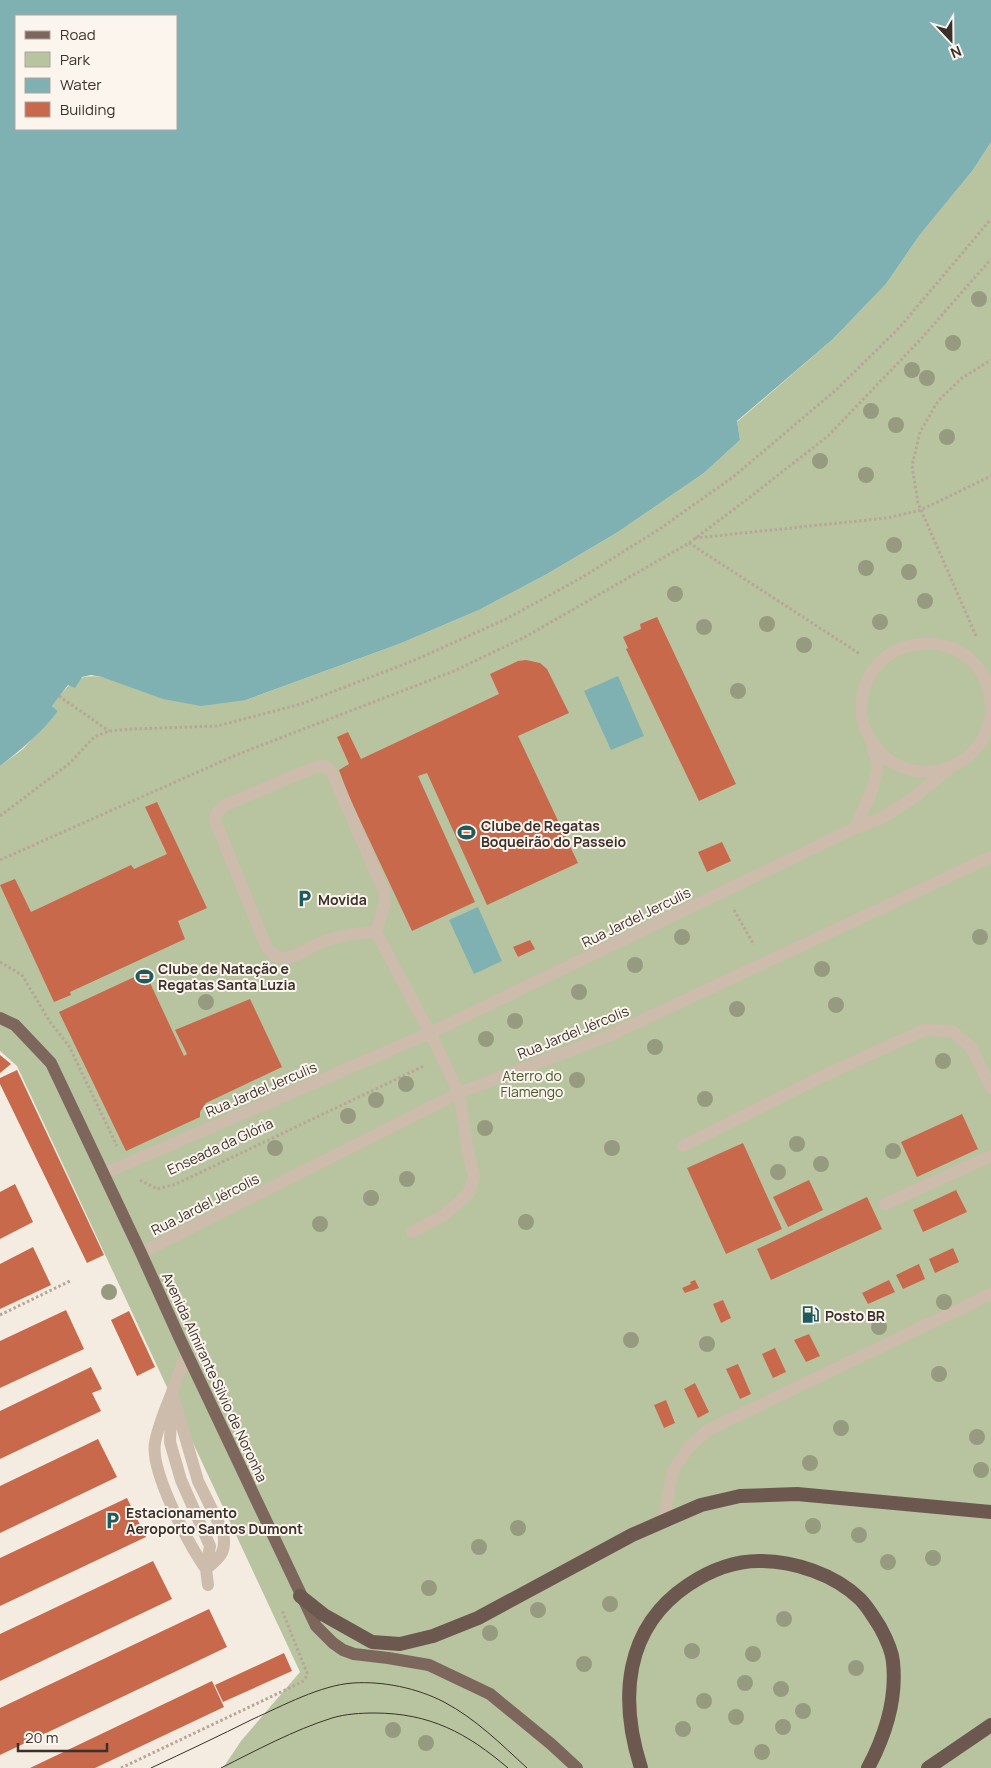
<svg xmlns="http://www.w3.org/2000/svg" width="991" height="1768" font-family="Manrope,sans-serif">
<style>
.green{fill:#b8c4a0}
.water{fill:#7fb0b2;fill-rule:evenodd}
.building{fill:#c8694b}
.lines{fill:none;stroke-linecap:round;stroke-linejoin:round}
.path{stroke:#b9a596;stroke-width:3;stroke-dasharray:2.5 2.5;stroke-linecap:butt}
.service{stroke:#cdbbac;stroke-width:12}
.primary{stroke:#7d675c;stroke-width:12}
.trunk{stroke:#6c584f;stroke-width:14}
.tram{stroke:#3b302b;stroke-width:1}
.tree{fill:#969b7f}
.labels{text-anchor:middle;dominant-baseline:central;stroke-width:4;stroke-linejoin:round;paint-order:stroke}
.poi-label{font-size:14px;font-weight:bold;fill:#3b302b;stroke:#fbf5ee;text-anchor:start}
.street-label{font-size:14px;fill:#3b302b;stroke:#fbf5ee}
.park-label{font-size:14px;fill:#4a5a2e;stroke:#fbf5ee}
</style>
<rect width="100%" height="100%" fill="#f4ebe1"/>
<path class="green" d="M991,142V1768H223L241,1741L300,1672L17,1066L0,1051V766L23,749L58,711L52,706C67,687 74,673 102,677L246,700L399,644L479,610L547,574L618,532L704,473L740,440L737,422L833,339L886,284L919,236L973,170Z"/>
<path class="water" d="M0,0H991V142L973,170L919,236L886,284L833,339L737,421L740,440L704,473L618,532L547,574L479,610L399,644L246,700L201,706L163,699L102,677L91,675L82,677L75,688L68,685L52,706L58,711C41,733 22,749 0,766ZM176,16V129H16V16Z
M618,676L644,736L611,750L584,691Z
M478,907L502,961L474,974L449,920Z"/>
<path class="building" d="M657,617L736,784L699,801L626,649L628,648L623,637L641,629L640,624Z
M526,660L540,663L547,669L569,713L518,736L578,863L487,905L427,773L418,776L475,902L412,931L350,799L339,770L349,764L337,737L348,732L361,759L499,694L490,674L518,661Z
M157,802L207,908L178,921L185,939L70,992L71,995L54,1002L0,885L15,879L31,912L131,865L134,869L167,854L145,807Z
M722,842L731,861L707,872L698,852Z
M530,940L535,949L518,957L513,947Z
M145,972L184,1056L187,1054L175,1030L250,999L282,1067L206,1103L200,1112V1117L126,1151L59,1012Z
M0,1055L11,1064L0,1073Z
M17,1070L104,1255L87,1263L0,1084V1078Z
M962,1114L978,1149L917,1177L901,1142Z
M743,1143L782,1229L726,1254L687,1168Z
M809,1180L823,1210L788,1227L773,1197Z
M15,1184L33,1222L0,1239V1192Z
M956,1190L967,1212L923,1232L913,1210Z
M867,1197L882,1229L771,1280L757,1249Z
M33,1247L51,1285L0,1309V1264Z
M953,1248L959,1262L935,1273L929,1259Z
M919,1264L925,1279L903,1289L896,1275Z
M695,1280L699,1288L685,1293L682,1288L691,1284L690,1282Z
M889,1280L895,1292L868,1304L862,1293Z
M723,1300L731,1318L721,1323L713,1304Z
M66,1310L84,1349L0,1388V1341Z
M129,1311L155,1367L137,1376L111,1320Z
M809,1334L820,1356L806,1362L794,1340Z
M775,1348L786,1372L773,1378L762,1354Z
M738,1364L751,1394L740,1399L726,1369Z
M91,1367L102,1389L92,1393L101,1411L0,1459V1411Z
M695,1383L709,1412L698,1418L684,1389Z
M666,1400L675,1423L664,1428L654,1405Z
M98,1439L117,1477L0,1533V1486Z
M127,1498L146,1537L0,1606V1558Z
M153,1561L172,1599L0,1681V1634Z
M209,1609L227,1647L0,1755V1708Z
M284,1653L292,1671L223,1702L215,1685Z
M212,1681L224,1707L95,1768H30Z"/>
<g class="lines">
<path class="path" d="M695,538L887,518L921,510L991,476
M689,543L860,654
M976,636L918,503L912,466L920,432L938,401L962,378L991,360
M59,696L109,731
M0,816L70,763L94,737L109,731L133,729L217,726L301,704L415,660L506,619L581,578L658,530L733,477L837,389L899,328L991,219
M0,860L236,755L454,671L525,637L689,543L750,497L828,436L920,340L991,259
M734,910L754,945
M0,962L22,975L50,1022L69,1046L117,1146
M140,1180L157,1189L176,1184L424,1066
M0,1315L72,1280
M121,1768L302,1682L306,1677L307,1673L282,1610"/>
<path class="service" d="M991,709C989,615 852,627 862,717C863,727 868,736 874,744C897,781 953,780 978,746C986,737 988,726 991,715
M872,747C873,751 876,757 877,761C879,783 863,808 855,828L882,818L910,800L948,770
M376,932C357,933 340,935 322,942C310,947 297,958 283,958C275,958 272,953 267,948L215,821L216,814L225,805L316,767L325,766L332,772L383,889L385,903L376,932L430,1033L459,1093L468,1152L474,1176L469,1193L444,1215L412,1232
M683,1146L819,1078L924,1030L952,1031L971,1047L991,1088
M103,1174L430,1033L855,828
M885,1204L991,1156
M141,1253L459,1093L606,1037L991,857
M186,1354L172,1392L170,1442L181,1480L210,1546L206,1569L208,1585
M172,1392L198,1481L223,1532C227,1552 220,1558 206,1569C189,1545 150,1471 155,1443C158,1426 166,1408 172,1392Z
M664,1521L672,1473L688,1448L708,1430L991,1294"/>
<path class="primary" d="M0,1018L15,1025L51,1063L141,1253L180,1339L316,1626L333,1643L343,1650L354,1654L388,1658L429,1665L490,1694L551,1744L577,1768"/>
<path class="trunk" d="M300,1596L324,1615L372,1642L400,1644L433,1636L478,1618L632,1535L664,1521L701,1505L740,1496L797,1494L991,1512
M641,1768C619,1699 624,1628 688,1585C709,1571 734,1561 759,1561C794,1561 834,1574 860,1599C868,1607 874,1618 880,1627C886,1638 892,1650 893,1662C897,1699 885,1736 868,1768
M928,1768L991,1725"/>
<path class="tram" d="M151,1768C185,1752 219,1736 253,1719C282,1706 321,1685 353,1683C383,1681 417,1688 444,1702C476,1719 501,1744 527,1768
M221,1768C257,1750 294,1730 332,1718C345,1714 361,1713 374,1713C430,1713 467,1733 508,1768"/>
</g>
<g class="tree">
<circle cx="979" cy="299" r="8"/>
<circle cx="953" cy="343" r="8"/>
<circle cx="912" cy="370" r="8"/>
<circle cx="927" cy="378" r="8"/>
<circle cx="871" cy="411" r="8"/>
<circle cx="896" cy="425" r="8"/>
<circle cx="947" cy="437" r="8"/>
<circle cx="820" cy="461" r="8"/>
<circle cx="866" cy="475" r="8"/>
<circle cx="894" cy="545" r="8"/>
<circle cx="866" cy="568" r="8"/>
<circle cx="909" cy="572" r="8"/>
<circle cx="675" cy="594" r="8"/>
<circle cx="925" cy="601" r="8"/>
<circle cx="880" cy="622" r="8"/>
<circle cx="767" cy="624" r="8"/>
<circle cx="704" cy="627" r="8"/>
<circle cx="804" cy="645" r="8"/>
<circle cx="738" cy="691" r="8"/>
<circle cx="682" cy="937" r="8"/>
<circle cx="980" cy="937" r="8"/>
<circle cx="635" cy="965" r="8"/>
<circle cx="822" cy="969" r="8"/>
<circle cx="579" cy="992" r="8"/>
<circle cx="206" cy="1002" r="8"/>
<circle cx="836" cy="1005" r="8"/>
<circle cx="737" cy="1009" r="8"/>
<circle cx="515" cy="1021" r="8"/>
<circle cx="486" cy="1039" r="8"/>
<circle cx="655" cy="1047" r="8"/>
<circle cx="943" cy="1061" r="8"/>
<circle cx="577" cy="1080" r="8"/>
<circle cx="406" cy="1084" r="8"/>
<circle cx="705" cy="1099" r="8"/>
<circle cx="376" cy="1100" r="8"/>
<circle cx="348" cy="1116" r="8"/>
<circle cx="485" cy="1128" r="8"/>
<circle cx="797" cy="1144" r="8"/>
<circle cx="275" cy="1148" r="8"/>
<circle cx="612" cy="1148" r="8"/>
<circle cx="893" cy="1151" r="8"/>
<circle cx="821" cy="1164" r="8"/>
<circle cx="778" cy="1172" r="8"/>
<circle cx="407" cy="1179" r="8"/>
<circle cx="371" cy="1198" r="8"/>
<circle cx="526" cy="1222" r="8"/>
<circle cx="320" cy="1224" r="8"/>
<circle cx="109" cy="1292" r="8"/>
<circle cx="944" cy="1302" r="8"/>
<circle cx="879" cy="1327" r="8"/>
<circle cx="631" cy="1340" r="8"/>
<circle cx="707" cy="1344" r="8"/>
<circle cx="939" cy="1374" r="8"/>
<circle cx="841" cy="1428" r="8"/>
<circle cx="977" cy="1437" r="8"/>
<circle cx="810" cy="1463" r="8"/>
<circle cx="981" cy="1470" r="8"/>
<circle cx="813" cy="1526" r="8"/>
<circle cx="518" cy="1528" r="8"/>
<circle cx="859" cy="1535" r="8"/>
<circle cx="479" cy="1547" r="8"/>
<circle cx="933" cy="1558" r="8"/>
<circle cx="888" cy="1562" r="8"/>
<circle cx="429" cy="1588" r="8"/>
<circle cx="610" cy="1604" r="8"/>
<circle cx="538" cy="1610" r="8"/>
<circle cx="784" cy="1619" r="8"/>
<circle cx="490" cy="1633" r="8"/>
<circle cx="692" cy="1651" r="8"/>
<circle cx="753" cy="1654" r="8"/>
<circle cx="584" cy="1664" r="8"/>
<circle cx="856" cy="1668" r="8"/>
<circle cx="745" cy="1683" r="8"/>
<circle cx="781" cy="1689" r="8"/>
<circle cx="704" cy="1701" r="8"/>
<circle cx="803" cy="1711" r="8"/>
<circle cx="736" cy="1717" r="8"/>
<circle cx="783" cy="1727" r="8"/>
<circle cx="683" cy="1729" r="8"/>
<circle cx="393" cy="1730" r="8"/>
<circle cx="426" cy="1743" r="8"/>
<circle cx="762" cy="1752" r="8"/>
</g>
<defs>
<symbol id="stadium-bare" viewBox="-9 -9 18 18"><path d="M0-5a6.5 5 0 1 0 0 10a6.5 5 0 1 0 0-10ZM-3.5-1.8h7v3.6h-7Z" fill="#1f5a5e" stroke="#fbf5ee" stroke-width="2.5" paint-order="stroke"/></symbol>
<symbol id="parking-bare" viewBox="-9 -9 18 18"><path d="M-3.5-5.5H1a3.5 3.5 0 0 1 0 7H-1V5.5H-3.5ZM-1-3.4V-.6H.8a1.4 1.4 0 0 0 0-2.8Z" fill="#1f5a5e" stroke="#fbf5ee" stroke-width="2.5" paint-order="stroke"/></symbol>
<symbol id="fuel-bare" viewBox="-9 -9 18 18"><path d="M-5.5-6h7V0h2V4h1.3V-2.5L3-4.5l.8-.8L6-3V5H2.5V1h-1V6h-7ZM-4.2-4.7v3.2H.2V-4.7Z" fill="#1f5a5e" stroke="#fbf5ee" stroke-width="2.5" paint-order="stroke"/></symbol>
</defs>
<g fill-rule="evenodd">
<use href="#stadium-bare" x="454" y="820" width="25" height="25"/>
<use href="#parking-bare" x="292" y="886" width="25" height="25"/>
<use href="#stadium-bare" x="132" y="964" width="25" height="25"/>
<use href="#fuel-bare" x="798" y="1302" width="25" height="25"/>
<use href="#parking-bare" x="100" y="1508" width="25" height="25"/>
</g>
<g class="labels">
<g class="poi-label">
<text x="481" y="825">Clube de Regatas<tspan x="481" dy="16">Boqueirão do Passeio</tspan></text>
<text x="318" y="899">Movida</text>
<text x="158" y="968">Clube de Natação e<tspan x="158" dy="16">Regatas Santa Luzia</tspan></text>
<text x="825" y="1315">Posto BR</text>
<text x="126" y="1512">Estacionamento<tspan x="126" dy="16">Aeroporto Santos Dumont</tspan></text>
</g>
<g class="street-label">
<text transform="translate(636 917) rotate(-26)">Rua Jardel Jerculis</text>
<text transform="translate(573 1032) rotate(-22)">Rua Jardel Jércolis</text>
<text transform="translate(261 1089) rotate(-23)">Rua Jardel Jerculis</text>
<text transform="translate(220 1146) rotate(-25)">Enseada da Glória</text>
<text transform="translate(205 1204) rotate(-27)">Rua Jardel Jércolis</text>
<text transform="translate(215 1377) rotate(65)">Avenida Almirante Silvio de Noronha</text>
</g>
<g class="park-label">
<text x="532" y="1075">Aterro do<tspan x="532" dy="16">Flamengo</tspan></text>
</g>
</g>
<rect x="15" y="15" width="162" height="115" fill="#fbf5ee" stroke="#aea6a0"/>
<rect x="25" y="31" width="25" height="8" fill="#7d675c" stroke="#aea6a0"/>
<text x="60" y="40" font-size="15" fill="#3b302b">Road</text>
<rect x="25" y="52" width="25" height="15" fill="#b8c4a0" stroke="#aea6a0"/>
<text x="60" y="65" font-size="15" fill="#3b302b">Park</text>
<rect x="25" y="78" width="25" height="15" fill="#7fb0b2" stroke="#aea6a0"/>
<text x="60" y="90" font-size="15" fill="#3b302b">Water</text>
<rect x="25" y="102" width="25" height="15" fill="#c8694b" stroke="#aea6a0"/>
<text x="60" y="115" font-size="15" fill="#3b302b">Building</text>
<g transform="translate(951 40) rotate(158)" stroke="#fbf5ee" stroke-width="4" paint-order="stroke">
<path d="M0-4L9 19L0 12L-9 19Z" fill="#3b302b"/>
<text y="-8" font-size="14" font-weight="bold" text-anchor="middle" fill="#3b302b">N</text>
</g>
<path d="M18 1743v8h89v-8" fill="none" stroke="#3b302b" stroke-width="2.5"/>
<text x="25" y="1743" font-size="15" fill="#3b302b" stroke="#fbf5ee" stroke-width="4" paint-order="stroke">20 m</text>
</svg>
